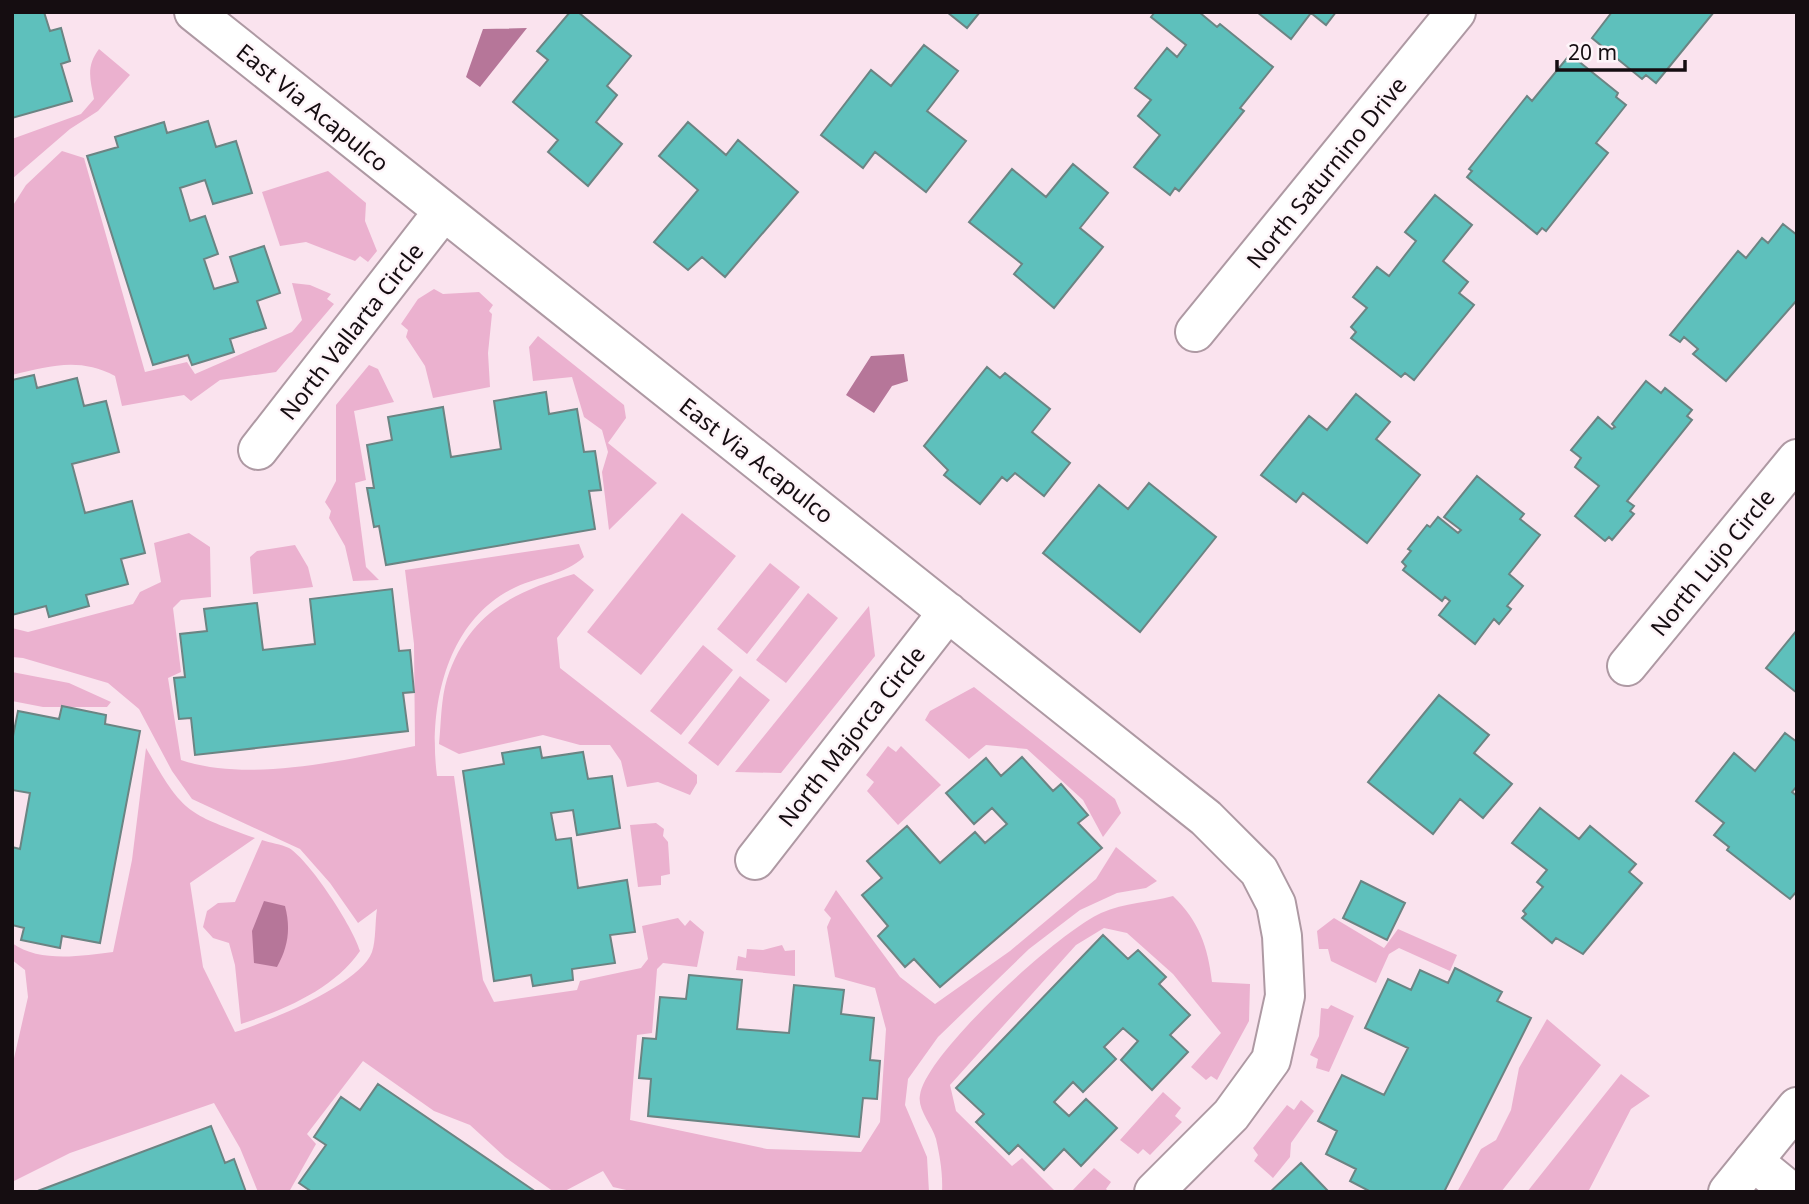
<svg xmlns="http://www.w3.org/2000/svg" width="1809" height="1204" font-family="'Noto Sans',sans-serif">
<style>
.green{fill:#ebb1cf}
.water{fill:#b67699}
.building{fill:#5ec0bc;stroke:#6b8483;stroke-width:2}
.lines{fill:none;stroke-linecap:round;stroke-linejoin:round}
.street-casing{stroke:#ae99a3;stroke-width:42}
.secondary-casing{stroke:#ae99a3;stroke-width:42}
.street{stroke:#fff;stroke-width:38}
.secondary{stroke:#fff;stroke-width:38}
.labels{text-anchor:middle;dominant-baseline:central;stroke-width:5;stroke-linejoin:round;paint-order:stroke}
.street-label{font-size:23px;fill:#150d11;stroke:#fef5f9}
</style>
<rect width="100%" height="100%" fill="#fae3ee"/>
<path class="green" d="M99,49L130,75L98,111L70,129L12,179V139L81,114L94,99C90,79 86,66 99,49Z
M62,151L84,158L145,372L187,362L195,374L292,332L302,320L292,283L310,285L331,294L327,299L334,304L276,372L220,380L191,401L184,395L122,406L115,376C79,357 50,366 12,375V207L26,185Z
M328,171L366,203L365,221L377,251L368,262L360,256L355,261L306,242L280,246L262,192Z
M434,289L443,294L479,292L493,305L489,311L492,314L488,353L490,387L433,398L425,366L406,337L408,330L401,324L418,299Z
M538,336L624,405L626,418L608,443L657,483L609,530L602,472L608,452L602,430L584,417L572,377L533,381L529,347Z
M369,365L378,369L394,402L354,411L366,480L355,483L366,567L379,580L353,581L345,546L329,518L331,511L325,502L336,481V405Z
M682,513L736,556L641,675L587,632Z
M189,533L210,547L211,597L181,600L173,608L181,672L168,678L181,760C250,783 344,760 415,746L414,644L405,570L579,544L584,557C564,575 540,576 516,587C446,619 428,708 437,776H454L483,980L494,1002L577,990L580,981L641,968L648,959L642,926L678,918L685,926L690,920L704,932L697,967L663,963L657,969L652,1033L637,1035L630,1120L767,1149L861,1152L880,1122L886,1029L875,988L835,977L827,927L831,918L824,910L836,890L900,977L935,1004L1010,951L1096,879L1116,847L1157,881L1146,888L1117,893L1080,910L1029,949L938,1037L908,1079L905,1105L927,1157L929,1192H635L613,1187L603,1171L563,1192H554L505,1157L470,1125L434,1111L363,1061L307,1134L316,1144L289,1192H258L240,1148L214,1103L70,1153L12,1182V1067L28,997L25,970L12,960V943C39,963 81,956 113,952L132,860L146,748C183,813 186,813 255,838L190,883L203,967L235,1032C267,1022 360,985 372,952C376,940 375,921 377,909L358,923L330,883L300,849L192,799L172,771L139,709L108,683L23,658L12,657V628L28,632L133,604L140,592L161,582L154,543Z
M295,545L308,567L313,587L253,594L250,557L257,551Z
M770,563L800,587L747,654L717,629Z
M574,574L594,590L557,638L560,668L697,775V783L690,795L658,782L627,787L621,761L610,745H580L543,735L459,754L439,744C441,723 441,698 447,679C468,614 513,592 574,574Z
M808,593L838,618L786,683L756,660Z
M869,606L875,656L781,773L735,772Z
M703,645L733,670L681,735L650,711Z
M12,672L69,683L111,702L107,707H43L12,701Z
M740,676L770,700L718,766L688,743Z
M974,687L1115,799L1121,813L1103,837L1083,800L1027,749L986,745L969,759L925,720L930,711Z
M888,746L896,752L901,746L941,785L898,825L867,791L874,782L866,775Z
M656,823L664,829L663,836L668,842L670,874L661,876V885L638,887L630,825Z
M262,840C270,843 281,844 289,848C310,861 353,927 360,951C334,989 284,1010 241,1024L235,965L229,943L213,938L203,927L207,911L218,903L235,902Z
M1173,896C1199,921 1208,947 1212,982L1250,984L1249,1021L1217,1080L1211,1076L1206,1080L1191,1067L1221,1033L1173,974L1127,933L1104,928L1076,945L950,1085L956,1111L1012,1166L1022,1158L1056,1192H942C943,1174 940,1157 936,1139C932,1125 917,1109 920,1095C926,1053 1060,931 1101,913C1125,902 1149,903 1173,896Z
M1334,918L1384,948L1398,929L1457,955L1450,971L1399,948L1389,954L1376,983L1331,961L1328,949H1319L1317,931Z
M782,945L785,951L795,950V976L736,970L738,956L746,958L747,949L763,950Z
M1331,1005L1354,1016L1329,1072L1316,1068L1318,1059L1310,1055L1319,1036L1321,1008L1328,1009Z
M1547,1019L1601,1065L1501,1192H1457L1481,1149L1496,1140L1511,1110L1519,1068Z
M1621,1074L1650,1096L1631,1109L1588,1192H1527Z
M1163,1092L1181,1108L1175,1116L1182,1122L1150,1155L1143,1149L1138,1154L1120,1140Z
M1301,1100L1314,1111L1291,1143L1290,1157L1273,1178L1254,1161L1258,1155L1253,1148L1287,1105L1294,1110Z
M1094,1168L1111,1182L1106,1189L1109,1192H1071Z"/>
<path class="water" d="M527,28L480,87L466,77L483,29Z
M904,354L908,381L892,386L874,413L846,395L871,356Z
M264,901L285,906C291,929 288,947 277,967L254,963L252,931Z"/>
<path class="building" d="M12,12H44L50,31L61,28L70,61L61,64L72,101L12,118Z
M570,12H578L631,56L607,86L617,95L596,122L622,144L588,186L548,152L558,140L513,102L548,60L537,51Z
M947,12H980L967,28Z
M1155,12H1199L1217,27L1220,24L1273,67L1240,108L1244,111L1179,191L1175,188L1170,195L1134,167L1160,135L1138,116L1151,100L1135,88L1167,48L1177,57L1186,45L1151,17Z
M1257,12H1336L1326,25L1311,13L1291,39Z
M1612,12H1714L1656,83L1646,75L1642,79L1592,38Z
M924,45L958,71L927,111L966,141L926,192L875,152L863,168L821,135L871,70L891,86Z
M1572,56L1618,93L1616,97L1626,105L1596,143L1608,153L1546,231L1542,228L1537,234L1467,177L1472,171L1469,169L1527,96L1532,101L1567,58L1570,60Z
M208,121L216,147L236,141L252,193L213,204L205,180L180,188L190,221L205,216L218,254L204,259L214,289L238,282L230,257L264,246L280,293L257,301L266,328L230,339L234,352L192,365L188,355L153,365L87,156L118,147L115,137L164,122L167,133Z
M688,122L726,155L738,140L798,192L725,277L702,257L688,270L654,242L698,190L659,156Z
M1073,164L1108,193L1080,228L1103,247L1054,308L1014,274L1022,264L969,222L1012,169L1046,197Z
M1435,195L1472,225L1443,261L1468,282L1459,293L1474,305L1414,380L1405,373L1401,377L1351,338L1356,332L1351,327L1367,308L1353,297L1377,267L1389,276L1416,241L1405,232Z
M1783,224L1797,235V300L1726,381L1693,354L1698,349L1684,337L1680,342L1670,335L1738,251L1746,258L1762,238L1768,243Z
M987,367L1000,378L1005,373L1050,409L1032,432L1070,463L1044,496L1015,473L1007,481L1002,477L980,504L944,475L948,470L924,446Z
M34,375L37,388L77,378L84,406L106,401L119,452L72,464L85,513L132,501L145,553L121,559L128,584L86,595L89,606L49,617L46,606L12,615V380Z
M1646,381L1661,393L1665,388L1692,410L1687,416L1692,420L1627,501L1634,506L1630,511L1634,514L1612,540L1609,537L1605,541L1575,516L1599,486L1575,467L1581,458L1571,450L1598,417L1612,429L1615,427L1612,424Z
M546,392L549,414L577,409L584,452L595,451L601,490L589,491L595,529L386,565L379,526L374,527L367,488H374L367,445L392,440L388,417L443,407L451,457L501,449L494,401Z
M1356,394L1390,422L1376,439L1420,475L1367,543L1303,493L1296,502L1261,475L1309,416L1327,430Z
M1477,476L1524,514L1520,519L1540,535L1509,574L1523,586L1507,606L1511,609L1499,624L1494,619L1475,644L1439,615L1450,601L1445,597L1442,601L1403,570L1406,566L1402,562L1411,551L1408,549L1427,525L1430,527L1438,517L1458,533L1461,530L1444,517Z
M1149,483L1216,537L1140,632L1043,553L1099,485L1128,509Z
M392,589L399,651L410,650L414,692L403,693L408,731L195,755L191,718L179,719L174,678L185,677L180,634L207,631L204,609L257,603L263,650L315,644L310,599Z
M1797,630V693L1766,668Z
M1439,695L1489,735L1474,753L1512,784L1483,818L1460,799L1433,834L1368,782Z
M62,706L106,715L105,724L140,731L100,943L62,936L60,948L21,940L24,928L12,925V847L20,849L30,793L12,790V741L18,711L59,719Z
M1785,733L1797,742V786L1792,792L1797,796V891L1790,899L1727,850L1729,847L1714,835L1724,823L1696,801L1734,753L1755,771Z
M540,747L542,758L583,752L588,779L612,776L620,828L577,835L573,810L551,813L556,840L571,838L578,888L627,880L635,932L610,935L615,963L572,969L573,980L533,986L531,975L494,981L463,771L504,764L502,753Z
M1022,757L1053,791L1061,784L1088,815L1078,823L1102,848L940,987L914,959L905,967L878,936L888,926L862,895L882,878L867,861L907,826L940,863L975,832L985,843L1007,824L992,808L974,824L946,793L986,758L1001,776Z
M1540,808L1579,839L1590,826L1636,864L1629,872L1642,883L1583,954L1556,938L1552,943L1522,918L1526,914L1523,911L1543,887L1537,882L1547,870L1512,843Z
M1361,881L1405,903L1387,940L1343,918Z
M1103,935L1128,959L1138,950L1166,977L1159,984L1190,1015L1170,1035L1188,1052L1152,1090L1121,1060L1138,1041L1123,1028L1104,1047L1116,1059L1083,1092L1073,1082L1054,1102L1069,1116L1086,1099L1117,1128L1081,1166L1064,1149L1044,1170L1018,1145L1009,1154L976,1122L984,1114L956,1088Z
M1455,968L1502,992L1497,1001L1531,1018L1444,1192H1371L1350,1181L1356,1169L1326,1154L1337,1131L1318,1121L1342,1075L1384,1095L1408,1048L1365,1028L1388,979L1411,990L1420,970L1448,983Z
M689,975L742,980L737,1029L789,1033L794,985L844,990L841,1014L874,1018L870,1060L880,1061L877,1099L863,1098L859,1137L648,1116L651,1079L639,1078L643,1038L656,1039L660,997L686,999Z
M378,1084L536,1192H312L299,1183L326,1145L314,1137L341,1097L360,1110Z
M211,1126L225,1163L234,1159L246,1192H35Z
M1301,1163L1329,1192H1270Z"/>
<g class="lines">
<defs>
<path id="street" d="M194,12L1206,818L1259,871L1276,904L1282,936L1285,996L1271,1060L1231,1115L1154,1192
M1195,332L1456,12
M258,450L443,212
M1627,666L1797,459
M755,860L948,612
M1753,1161L1791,1192"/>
<path id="secondary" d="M1728,1192L1797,1107"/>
</defs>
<use href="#street" class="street-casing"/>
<use href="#secondary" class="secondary-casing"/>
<use href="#street" class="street"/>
<use href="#secondary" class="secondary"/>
</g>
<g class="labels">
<g class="street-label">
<text transform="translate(313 107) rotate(39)">East Via Acapulco</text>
<text transform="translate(1326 172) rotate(-51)">North Saturnino Drive</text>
<text transform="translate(351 331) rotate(-52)">North Vallarta Circle</text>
<text transform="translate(757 460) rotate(38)">East Via Acapulco</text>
<text transform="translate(1712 562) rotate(-51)">North Lujo Circle</text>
<text transform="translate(851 736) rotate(-52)">North Majorca Circle</text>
</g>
</g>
<rect width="1809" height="1204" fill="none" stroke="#150d11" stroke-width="28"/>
<path d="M1557 60v10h128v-10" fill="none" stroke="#150d11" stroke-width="3.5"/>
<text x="1568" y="60" font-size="21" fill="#150d11" stroke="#fef5f9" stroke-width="5" paint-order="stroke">20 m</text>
</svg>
